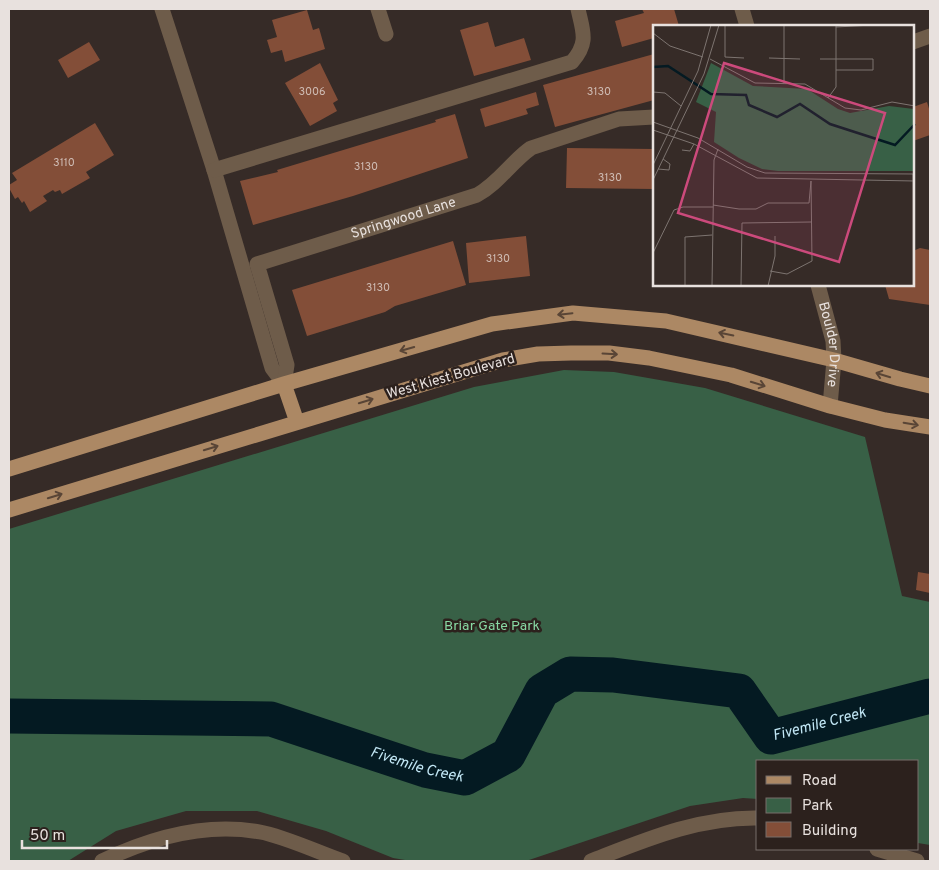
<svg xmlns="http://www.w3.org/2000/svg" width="939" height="870" font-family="Overpass,sans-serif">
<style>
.green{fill:#386046}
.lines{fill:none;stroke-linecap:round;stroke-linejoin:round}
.river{stroke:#041a22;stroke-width:35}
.building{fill:#834e38}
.minor{stroke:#6e5c4a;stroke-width:15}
.major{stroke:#ac8864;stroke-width:15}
.oneway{stroke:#594536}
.labels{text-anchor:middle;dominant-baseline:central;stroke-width:5;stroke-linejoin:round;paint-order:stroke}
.number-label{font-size:11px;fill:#cfbcb4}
.street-label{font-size:14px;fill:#e8e1de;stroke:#2c211d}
.park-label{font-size:14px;fill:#88d9a4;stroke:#2c211d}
.water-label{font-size:15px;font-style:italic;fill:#c2e7f5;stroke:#2c211d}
.inset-river{fill:none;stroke:#041a22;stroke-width:2.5}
.inset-road{fill:none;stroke:#7d7470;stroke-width:1}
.view{fill:#cc4a7c;fill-opacity:0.15;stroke:#cc4a7c;stroke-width:2.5}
.inset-edge{fill:none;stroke:#e8e1de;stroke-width:2.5}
</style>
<rect width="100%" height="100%" fill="#362b27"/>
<path class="green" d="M564,370L614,372L705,388L865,437L902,596L930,602V845L918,843V761H758V799L743,798L690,806L526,861H411L393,858L326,831L257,811H186L116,831L68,861H9V529L474,387Z"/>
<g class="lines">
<path class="river" id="s1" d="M9,716L271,719L425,770L465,778L508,755L542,691L570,674L613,675L739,691L771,737L930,696"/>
</g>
<path class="building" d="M642,9H674L679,26H654V38L622,47L615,21L644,13Z
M307,10L313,30L319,28L325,49L285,62L282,50L271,53L267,40L277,37L272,20Z
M488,22L495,47L524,38L531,60L474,76L460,30Z
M89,42L100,60L68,78L58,60Z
M654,54V100L555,127L543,85Z
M320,63L338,100L333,103L337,111L310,126L285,83Z
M536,92L539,105L526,109L528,114L485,127L480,109Z
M927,102L930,112V135L913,141V107Z
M455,114L468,158L353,196L253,225L240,181L278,172L277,170L436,122L435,120Z
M95,123L114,155L86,172L90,178L62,194L60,190L55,192L53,190L43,196L47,201L30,212L24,201L22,203L18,197L15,199L9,188V185L17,180L12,173Z
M567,148L654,149V189L566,188Z
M526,236L530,276L469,283L466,243Z
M453,241L466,285L395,306L385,312L307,336L292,290Z
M920,248L930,250V305L889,299L885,285H913V251Z
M918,572L930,574V593L916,590Z"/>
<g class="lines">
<g class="minor">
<path d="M162,9L214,170L272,368L284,384"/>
<path d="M378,9L386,34"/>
<path d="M742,9L747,26"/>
<path d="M913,42L930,36"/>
<path d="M214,170L572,62C589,42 583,32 578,9"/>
<path id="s2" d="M818,285L833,341L834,360L830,406"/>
<path id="s3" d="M284,384L287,365L257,264L477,195C499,183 511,162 531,148L619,119L654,117"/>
<path d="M877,849L917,861"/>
<path d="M102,861C150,838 206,822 260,832C283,836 320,853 343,861"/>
<path d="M591,861C645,840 698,817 758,818"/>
</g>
<path class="major" d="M284,384L297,422
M9,469L284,384L492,324L573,313L666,321L834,360L900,379L930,386
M9,510L503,360L538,354L571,353H609L649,358L731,375L830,406L885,420L930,427"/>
</g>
<defs><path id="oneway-shaft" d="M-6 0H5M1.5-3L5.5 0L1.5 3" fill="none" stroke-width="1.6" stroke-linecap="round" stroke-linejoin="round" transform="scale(1.25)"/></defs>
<g class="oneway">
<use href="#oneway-shaft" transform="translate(565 314) rotate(174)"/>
<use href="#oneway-shaft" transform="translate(726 334) rotate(-168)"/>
<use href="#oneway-shaft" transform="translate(407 349) rotate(164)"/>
<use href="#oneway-shaft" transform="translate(610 354) rotate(3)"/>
<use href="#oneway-shaft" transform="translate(883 375) rotate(-163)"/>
<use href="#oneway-shaft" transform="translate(758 384) rotate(17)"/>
<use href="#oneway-shaft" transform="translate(366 401) rotate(-17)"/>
<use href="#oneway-shaft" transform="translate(911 424) rotate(10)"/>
<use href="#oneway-shaft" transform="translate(211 448) rotate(-17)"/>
<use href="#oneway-shaft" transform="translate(55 496) rotate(-17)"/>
</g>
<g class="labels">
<g class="number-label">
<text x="312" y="92">3006</text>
<text x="599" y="92">3130</text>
<text x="64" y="163">3110</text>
<text x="366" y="167">3130</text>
<text x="610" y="178">3130</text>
<text x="498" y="259">3130</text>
<text x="378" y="288">3130</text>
</g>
<g class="street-label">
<text stroke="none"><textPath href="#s3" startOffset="278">Springwood Lane</textPath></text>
<text stroke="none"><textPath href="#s2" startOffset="61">Boulder Drive</textPath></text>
<text transform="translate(451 377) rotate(-16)">West Kiest Boulevard</text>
</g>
<g class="park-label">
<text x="492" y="626">Briar Gate Park</text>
</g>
<g class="water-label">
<text stroke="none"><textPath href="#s1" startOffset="895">Fivemile Creek</textPath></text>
<text stroke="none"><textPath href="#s1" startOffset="415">Fivemile Creek</textPath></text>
</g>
</g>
<g transform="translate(653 25)">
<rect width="261" height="261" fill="#362b27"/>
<path d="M58,38L100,61L154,64L185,84L197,88L236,81L261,84V146H125L109,144L86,133L61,117L63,87L43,77Z" fill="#386046"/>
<path class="inset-river" d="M0,42L15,41L58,69L93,70L96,80L124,92L147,79L177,99L242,120L262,99"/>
<path class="inset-road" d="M72,0V32L91,33M183,2L219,0M0,8L17,21L50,32M116,33L147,34M57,34L102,58L152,59L192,83L208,85L239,77L262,81M167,34H220V45H183M131,58V0M0,67L12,68L28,81M175,73L183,62V0M0,97L45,113L94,142L112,148L262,149M0,105L41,119L104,153L262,156M29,125L37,126L41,119M0,140L45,46L58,0M5,144L16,145L17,139L10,134M0,155L51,49L66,0M60,180L86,184H103L115,178H156L158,156M0,228L21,185L30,182H60M117,246L134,249L159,236L158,156M32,261V212L59,210M59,261L61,135L65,124M88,261L89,198L158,197M115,261L122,231V211M260,261V149"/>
<path class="view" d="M71,38L232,88L186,237L25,188Z"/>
<rect width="261" height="261" class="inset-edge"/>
</g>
<rect width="939" height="870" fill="none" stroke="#e8e1de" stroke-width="20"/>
<rect x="756" y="760" width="162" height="90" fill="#2c211d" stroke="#776e6a"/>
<rect x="766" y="776" width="25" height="8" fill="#ac8864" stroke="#776e6a"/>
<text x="802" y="785" font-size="15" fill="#e8e1de">Road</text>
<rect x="766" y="798" width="25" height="15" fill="#386046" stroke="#776e6a"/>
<text x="802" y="810" font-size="15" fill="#e8e1de">Park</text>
<rect x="766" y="822" width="25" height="15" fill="#834e38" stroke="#776e6a"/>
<text x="802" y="835" font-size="15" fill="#e8e1de">Building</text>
<path d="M22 840v8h145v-8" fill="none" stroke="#e8e1de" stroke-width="2.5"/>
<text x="30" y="840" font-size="15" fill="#e8e1de" stroke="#2c211d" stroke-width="4" paint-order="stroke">50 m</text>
</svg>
